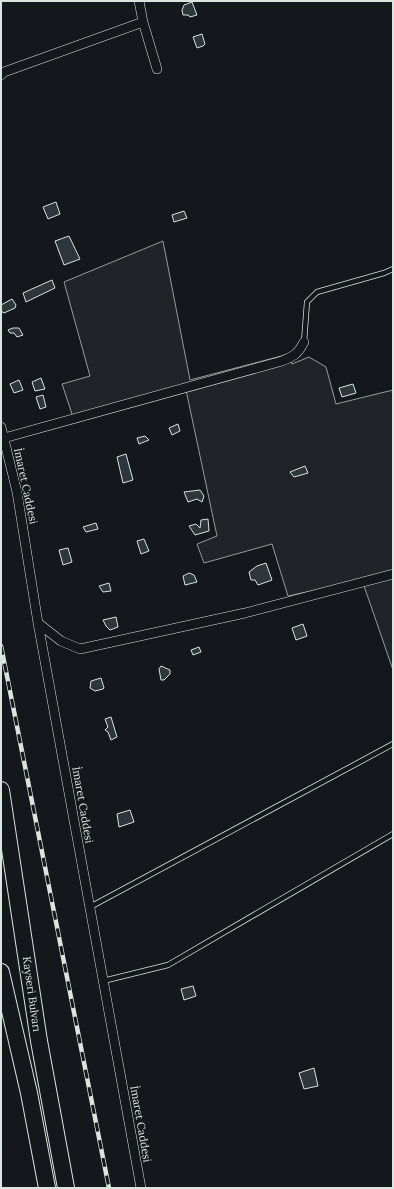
<svg xmlns="http://www.w3.org/2000/svg" width="394" height="1189" font-family="Lora,serif">
<style>
.green{fill:#202428;stroke:#939e99}
.building{fill:#2c363c;stroke:#d8e6dc}
.lines{fill:none;stroke-linecap:round;stroke-linejoin:round}
.lane-casing{stroke:#d8e6dc;stroke-width:6}
.street-casing{stroke:#d8e6dc;stroke-width:10}
.highway-casing{stroke:#d8e6dc;stroke-width:18}
.lane{stroke:#14181c;stroke-width:4.5}
.street{stroke:#14181c;stroke-width:9}
.highway{stroke:#14181c;stroke-width:16}
.rail-casing{stroke:#d8e6dc;stroke-width:4.5}
.rail{stroke:#14181c;stroke-width:3;stroke-dasharray:9;stroke-linecap:butt}
.labels{text-anchor:middle;dominant-baseline:central;stroke-width:3;stroke-linejoin:round;paint-order:stroke}
.street-label{font-size:11px;fill:#d8e6dc;stroke:#14181c}
</style>
<rect width="100%" height="100%" fill="#14181c"/>
<path class="green" d="M163,241L190,380L289,354L292,364L309,357L326,367L336,404L393,390V670L362,580L288,596L272,544L204,563L197,544L217,536L186,390L73,417L62,384L90,376L64,282Z"/>
<path class="building" d="M192,2L197,15L190,17L188,15H183L182,10L184,5Z
M202,34L205,44L203,46L197,48L193,37Z
M56,202L60,214L48,219L43,207Z
M184,211L187,218L174,222L172,215Z
M69,236L80,259L64,265L55,241Z
M52,280L55,288L26,302L23,293Z
M12,299L16,305L15,308L4,313L1,311V305Z
M13,328H19L23,335L17,337L14,333H10L8,330Z
M41,378L45,389L35,391L32,382Z
M19,380L23,390L14,393L10,384Z
M353,384L356,393L342,397L339,388Z
M43,395L46,407L40,409L36,397Z
M178,424L180,431L172,435L169,428Z
M145,436L149,440L139,444L137,438Z
M126,454L133,480L123,483L117,457Z
M305,466L308,473L294,477L290,472Z
M200,490L204,496L202,502L197,499L188,502L184,492Z
M208,519L209,531L195,535L189,526L196,524L200,528L201,520Z
M96,523L98,529L86,532L83,527Z
M144,539L149,551L141,554L137,541Z
M68,548L72,562L63,565L59,550Z
M266,563L272,580L258,585L255,580H251L249,572L257,566Z
M189,573L194,575L197,582L185,585L183,576Z
M109,583L111,591L103,592L99,586Z
M116,617L118,627L110,630L106,626L103,620Z
M303,624L307,636L296,640L292,628Z
M199,647L201,652L193,655L191,650Z
M161,666L170,670V674L164,680H161L159,669Z
M101,678L104,688L103,689L95,691L90,688L91,681Z
M111,717L117,737L111,740L108,732L105,730L108,727L105,719Z
M130,810L134,822L119,827L117,814Z
M193,986L196,996L184,1000L181,989Z
M314,1068L318,1086L304,1089L299,1073Z"/>
<g class="lines">
<defs>
<path id="lane" d="M304,342L307,302L317,292L384,273L393,269
M90,907L393,744
M103,981L168,965L393,834"/>
<path id="street" d="M139,1L143,22L157,69
M1,75L4,72L143,22
M1,427L17,492L38,623L141,1188
M4,438L282,361C294,356 298,354 304,342
M38,623L61,641L80,649L245,613L393,574"/>
<path id="highway" d="M1,790L39,1041L66,1188
M1,972L29,1093L47,1188"/>
</defs>
<use href="#lane" class="lane-casing"/>
<use href="#street" class="street-casing"/>
<use href="#highway" class="highway-casing"/>
<use href="#lane" class="lane"/>
<use href="#street" class="street"/>
<use href="#highway" class="highway"/>
<defs>
<path id="rail" d="M1,646L109,1188"/>
</defs>
<use href="#rail" class="rail-casing"/>
<use href="#rail" class="rail"/>
</g>
<g class="labels">
<g class="street-label">
<text transform="translate(26 486) rotate(78)">İmaret Caddesi</text>
<text transform="translate(83 805) rotate(80)">İmaret Caddesi</text>
<text transform="translate(32 994) rotate(82)">Kayseri Bulvarı</text>
<text transform="translate(141 1124) rotate(80)">İmaret Caddesi</text>
</g>
</g>
<rect width="394" height="1189" fill="none" stroke="#d8e6dc" stroke-width="4"/>
</svg>
